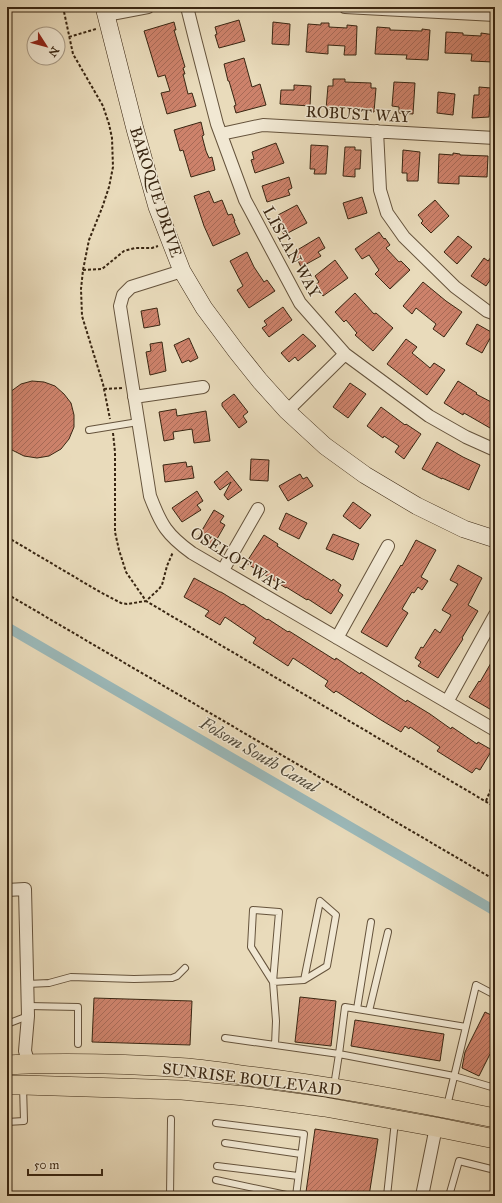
<svg xmlns="http://www.w3.org/2000/svg" width="502" height="1203" viewBox="0 0 502 1203" font-family="'IM FELL Great Primer',serif">
	<defs>
		<pattern id="building-hatch" width="6" height="6" patternUnits="userSpaceOnUse"><rect width="6" height="6" fill="#cd826b"/><path d="M-1 1l2-2M0 6l6-6M5 7l2-2" fill="none" stroke="#a76a57"/></pattern>
	</defs>
	<rect width="100%" height="100%" fill="#e9dbbb"/>
	<filter id="stains"><feTurbulence type="fractalNoise" baseFrequency=".005" numOctaves="4"/><feColorMatrix values="0 0 0 0 .2 0 0 0 0 .09 0 0 0 0 .02 0 0 0 .5 -.17"/></filter>
	<radialGradient id="worn" r=".72"><stop offset=".6" stop-color="#630" stop-opacity="0"/><stop offset="1" stop-color="#630" stop-opacity=".3"/></radialGradient>
	<g fill="none" stroke-linecap="round" stroke-linejoin="round">
		<path stroke="#9bb9ba" stroke-width="10" d="M7 627 495 911"/>
	</g>
	<path fill="url(#building-hatch)" stroke="#392612" d="M239 20 245 41 219 48 215 35 217 34 215 27Z
		M174 22 176 30H174L185 67 183 68 185 74H183L188 94 192 93 196 106 167 114 161 93 170 91 165 75 158 77 144 31Z
		M273 22 290 24 289 45 272 44Z
		M321 23H329V27L347 28V25L357 26 356 55H344L345 46 328 45V54L306 52 308 24 321 25Z
		M377 27 390 28V30L422 31V29L430 30 428 60 406 59 407 55 375 54Z
		M446 32 463 33V35L481 36V33L495 35 493 62 471 61 472 54 445 53Z
		M244 58 252 87 260 84 266 105 236 113 234 106 236 105 229 81H228L224 64Z
		M333 79H345V82L371 83V88H376L374 112 357 111 358 109 337 108V109H326L328 86H333Z
		M394 82 415 83 413 114 399 113V107L392 106Z
		M294 85 311 86 310 106 280 104 281 90H294Z
		M479 87 491 88 489 117 472 118 474 95H479Z
		M438 92 455 94 453 115 437 113Z
		M201 122 204 135 202 136 206 151 209 158 212 157 215 170 191 177 183 150 180 151 174 130Z
		M276 143 284 163 255 173 251 160 254 159 252 152Z
		M311 145 328 146 326 174H314L315 169H310Z
		M345 147H355V150H361L360 169H355V177L343 176Z
		M403 150 420 152 418 181H407V173H402Z
		M453 153 460 154V155L488 156 487 177 459 176V184L438 183 439 154 453 155Z
		M289 177 292 188 288 190 290 195 267 202 262 186Z
		M209 191 214 203 222 200 228 215 232 214 235 221H234L240 234 213 246 204 226 194 196Z
		M362 197 367 213 348 219 343 203Z
		M435 200 449 216 431 233 421 223 423 221 418 215Z
		M297 205 307 223 284 235 278 223 281 221 278 215Z
		M379 232 384 239 385 238 390 245 386 248 399 262 401 261 410 270 390 289 375 274 379 270 369 255 362 259 355 249Z
		M458 236 472 247 457 264 444 252Z
		M319 237 325 248 318 252 321 256 301 267 294 252Z
		M247 252 254 267 264 282 267 280 275 291 249 308 237 290 243 286 230 261Z
		M495 252V273L486 286 471 276 484 258 488 261Z
		M335 260 348 278 323 296 315 285 319 282 315 276Z
		M423 282 446 301 462 312 444 337 433 329 436 324 416 308 412 314 403 306Z
		M355 293 374 314 376 313 393 328 373 351 355 335 357 333 346 320 344 322 335 312Z
		M283 307 292 320 269 337 262 328 267 325 264 321Z
		M157 308 160 325 144 328 141 311Z
		M477 324 493 333 482 353 466 344Z
		M303 334 316 346 298 361 295 357 289 362 281 353Z
		M189 338 198 358 190 362 189 360 182 363 174 345Z
		M406 339 417 347 412 353 423 362 430 368 434 363 445 370 427 395 387 364Z
		M162 342 166 371 150 375 146 352 151 351 150 344Z
		M32 381 44 382 55 386 64 394 71 403 74 415V427L69 439 61 449 49 456 37 458 24 456 12 450 7 444V395L10 392 21 384Z
		M458 381 477 393 476 394 495 404V419L490 428 464 413 463 415 444 403Z
		M350 383 366 394 348 418 333 407Z
		M234 394 248 412 243 416 247 422 239 428 222 406V403Z
		M381 407 405 425 406 424 421 434 404 459 395 452 399 446 384 436 383 438 367 426Z
		M176 409 177 416 206 411 210 441 194 443 192 429 173 432 174 439 164 441 159 412Z
		M437 442 463 457 480 465 469 490 442 478V479L422 469Z
		M251 459 269 460 268 481 250 480Z
		M186 462 187 467 192 466 194 478 165 482 163 465Z
		M227 471 242 490 228 500 224 495 231 482 220 490 214 482Z
		M300 474 303 479 307 477 313 486 288 501 279 486Z
		M197 491 203 501 197 505 201 510 182 522 172 508Z
		M353 502 371 515 360 529 343 516Z
		M214 510 224 516 220 522 225 525 213 546 198 537Z
		M286 513 307 523 299 539 279 529Z
		M333 534 359 544 353 560 326 549Z
		M264 535 278 544 277 546 332 581 333 579 341 585 338 591 343 595 331 614 308 599 307 600 286 587V588L246 563Z
		M416 540 436 550 421 577 428 581 422 590 418 587 414 593 412 592 402 609 408 613 387 647 361 632 401 565 402 566Z
		M458 565 482 578 468 605 478 611 462 638 463 639 438 678 418 666 421 662 415 658 421 647 423 648 435 629 440 633 451 615 442 610 458 584 450 580Z
		M194 578 220 592H221L242 605 243 604 267 620 268 619 288 632 289 631 335 660 336 658 360 674 361 672 406 702 407 700 430 714 451 729 452 727 477 744 478 742 492 750 480 770 476 768 472 773 437 751 440 747 410 727 409 729 405 726 401 732 381 720 336 691 334 693 325 686 328 681 293 658 288 666 253 643 256 638 225 617 220 625 205 616 209 611 184 597Z
		M495 656V712L469 697 479 681 480 682Z
		M300 997 336 1001 331 1046 295 1042Z
		M94 998 192 1001 190 1045 92 1042Z
		M485 1012 495 1017V1056L490 1054 479 1076 462 1068 465 1052Z
		M355 1020 444 1034 440 1061 351 1046Z
		M315 1129 378 1139 369 1196H332L306 1192Z"/>
	<g fill="none" stroke-linecap="round" stroke-linejoin="round">
		<defs>
			<path id="lane" d="M89 430 138 422
				M27 984 49 983 71 977 134 979 172 978 177 976 185 968
				M28 1006 78 1007V1044
				M357 1009 371 922
				M369 1011 388 932
				M7 1024 28 1016
				M466 1027 345 1007 339 1054 454 1076 495 1088
				M225 1038 339 1054 334 1086
				M275 1045 276 1021 273 982 279 912 253 910 251 947 273 982 304 980 327 966 336 915 320 901 304 980
				M447 1106 476 985 495 995
				M7 1122 24 1121 23 1086
				M216 1123 304 1134 296 1196
				M225 1143 301 1154
				M217 1166 298 1176
				M216 1180 291 1196
				M170 1196 171 1119
				M387 1196 395 1121
				M449 1196 459 1161 495 1170"/>
			<path id="street" d="M187 7 195 39 217 124 245 200 300 303 345 354 429 416 466 437 495 450
				M345 7 495 15
				M106 15 148 7
				M377 131 380 190 387 213 404 237 455 287 487 311 495 314
				M221 134 263 125 495 138
				M182 271 131 287 123 295 120 306 150 496C161 525 167 535 192 553L495 730
				M134 397 203 387
				M287 411 345 354
				M223 570 258 509
				M337 638 388 546
				M447 702 495 615
				M7 890 25 889 28 1016 25 1051 29 1064
				M422 1196 436 1127"/>
			<path id="secondary" d="M104 7 135 129 157 207 182 271 204 308 236 351 260 381 287 411 325 446 365 475 417 506 464 529 495 539"/>
			<path id="primary" d="M7 1065C67 1062 128 1064 188 1068 211 1070 234 1074 257 1077 337 1087 416 1102 495 1118
				M7 1085H23L182 1090 245 1096 325 1107 436 1127 495 1139"/>
		</defs>
		<use href="#lane" stroke="#65533c" stroke-width="8"/>
		<use href="#street" stroke="#65533c" stroke-width="14"/>
		<use href="#secondary" stroke="#392612" stroke-width="18"/>
		<use href="#primary" stroke="#392612" stroke-width="20"/>
		<path stroke="#392612" stroke-width="2" stroke-dasharray="3 2" stroke-linecap="butt" d="M63 7 73 54 103 106 109 124 112 138 113 167 109 187 102 208 89 240 83 270 81 289 82 316 103 384 110 419
			M69 37 96 29
			M83 270 102 269 124 251 135 248H152L158 246
			M104 389 123 388
			M113 433 115 452V532L119 550 126 572 146 601 495 807
			M7 537 100 592 121 603 127 604 146 601 159 589 162 585 167 566 173 552
			M7 594 495 880
			M486 801 495 779"/>
		<use href="#lane" stroke="#f1e8d3" stroke-width="6"/>
		<use href="#street" stroke="#f1e8d3" stroke-width="12"/>
		<use href="#secondary" stroke="#f1e8d3" stroke-width="17"/>
		<use href="#primary" stroke="#e9dbbb" stroke-width="19"/>
	</g>
	<g text-anchor="middle" dominant-baseline="central" stroke-width="3" stroke-linejoin="round" paint-order="stroke">
		<g font-size="16" fill="#392612" stroke="#f1e8d3">
			<text transform="translate(358 114) rotate(3)">ROBUST WAY</text>
			<text transform="translate(156 192) rotate(72)">BAROQUE DRIVE</text>
			<text transform="translate(292 252) rotate(61)">LISTAN WAY</text>
			<text transform="translate(237 559) rotate(32)">OSELOT WAY</text>
			<text transform="translate(252 1079) rotate(7)">SUNRISE BOULEVARD</text>
		</g>
		<g font-size="17" font-style="italic" fill="#524b3c" stroke="#f1e8d3">
			<text transform="translate(259 755) rotate(30)">Folsom South Canal</text>
		</g>
	</g>
	<rect width="502" height="1203" fill="none" stroke="#e9dbbb" stroke-width="24"/>
	<rect x="8" y="8" width="486" height="1187" fill="none" stroke="#392612" stroke-width="2"/>
	<rect x="12" y="12" width="478" height="1179" fill="none" stroke="#392612"/>
	<g transform="translate(46 46) rotate(126)"><circle r="19" fill="#f1e8d3" stroke="#a79a86"/>
	<path d="M0-3L7 15L0 10L-7 15Z" fill="#8f2418"/>
	<text y="-6" font-size="11" font-weight="bold" text-anchor="middle" fill="#392612">N</text>
	</g>
	<path d="M28 1169v6h74v-6" fill="none" stroke="#392612" stroke-width="2"/>
	<text x="34" y="1169" font-size="12" fill="#392612" stroke="#f1e8d3" stroke-width="3" paint-order="stroke">50 m</text>
	<rect width="100%" height="100%" filter="url(#stains)"/>
	<rect width="100%" height="100%" fill="url(#worn)"/>
</svg>
